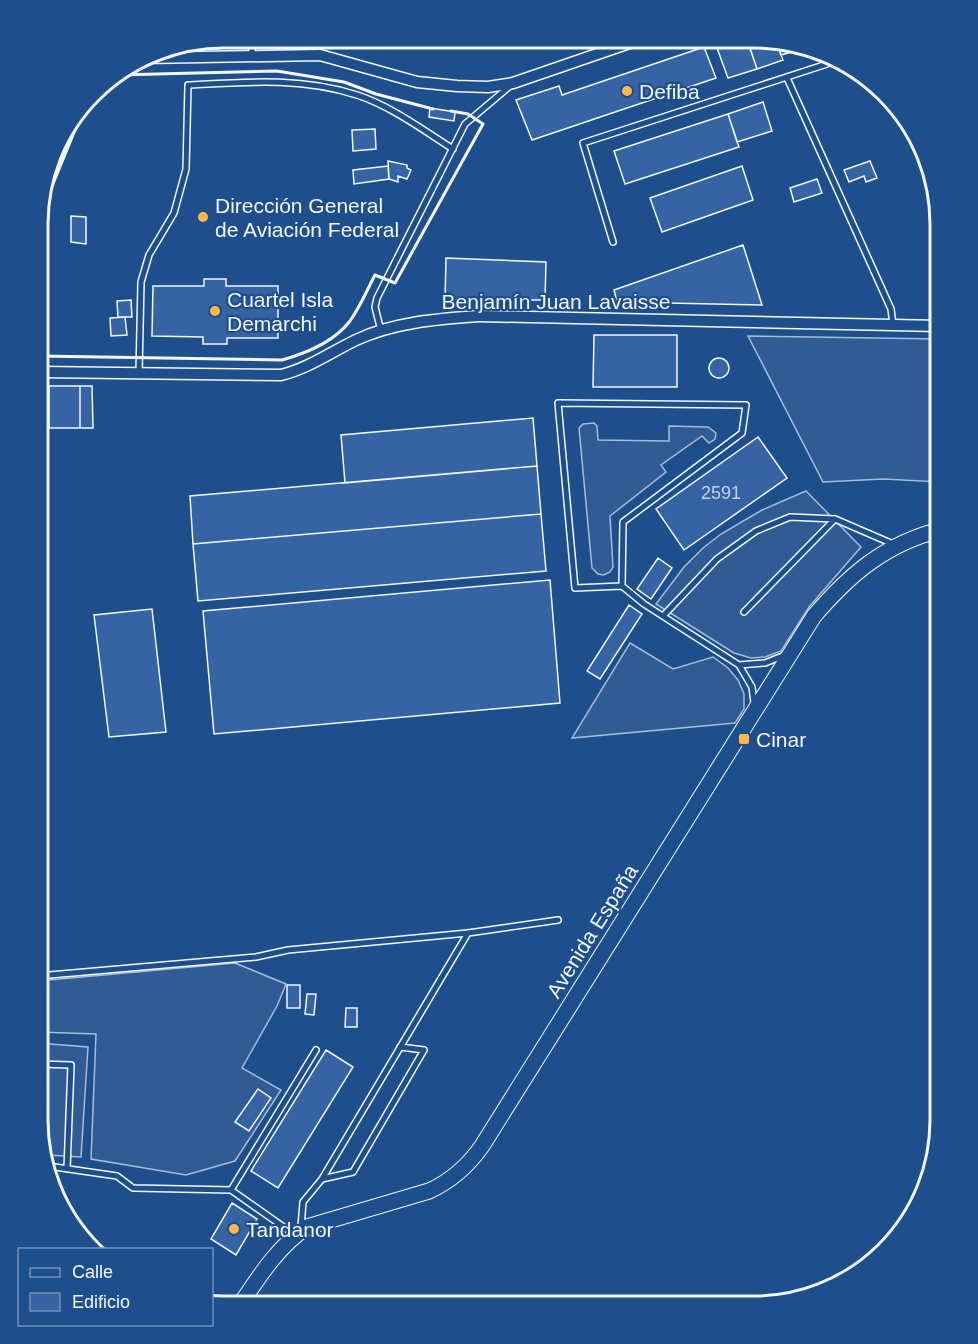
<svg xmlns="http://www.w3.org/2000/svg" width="978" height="1344" viewBox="0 0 978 1344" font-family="Helvetica,sans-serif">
	<rect width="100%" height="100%" fill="#1f4e8c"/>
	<path fill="#305b95" stroke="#a8bbd7" stroke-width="1.5" d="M748 336 940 339V482L883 479 823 482Z
		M594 423 597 426 598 440 669 441V426L708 427 716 433 715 439 709 443 702 436 661 465 666 472 610 516 613 567 610 572 604 575 598 574 592 568 579 428 583 424Z
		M806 491 861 547 809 607 781 651 765 657 751 658 734 653 656 604 684 567 703 548 721 534 762 510Z
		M630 643 673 669 713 657 728 668 738 680 744 694V709L735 723 572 738Z
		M235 963 286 984 277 1006 242 1068 281 1090 235 1161 186 1175 91 1159 96 1034 38 1032V981Z
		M38 1043 88 1047 81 1157 46 1155 38 1120Z"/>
	<path fill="#3563a3" stroke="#f2f6ff" stroke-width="1.5" d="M224 38H242V42L204 43V41Z
		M258 38H309L307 44H258Z
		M747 39 757 69 728 78 717 48Z
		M756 39 757 43 775 39 783 60 757 69 747 40Z
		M775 39H778L802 49 781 55Z
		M704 47 716 78 532 140 516 100 559 86 562 95Z
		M763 102 772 131 737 142 728 114Z
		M430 108 455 112 454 121 429 117Z
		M728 114 739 147 625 184 614 151Z
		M375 129 376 149 353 151 352 130Z
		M388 161 407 165V168L411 170 407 179 398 176V182L389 179Z
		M870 161 877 178 866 182 864 176 849 182 844 170Z
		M388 166 389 179 354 184 353 170Z
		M742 166 753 200 662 232 650 198Z
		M817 179 822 193 794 202 790 188Z
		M71 216 86 217V244L71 242Z
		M743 245 762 305 617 302 614 290Z
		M446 258 546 262 545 300H445Z
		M204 279H226V286H278V338H227V344H203V337L152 336 153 286H204Z
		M131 300 132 317H118L117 301Z
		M125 317 127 335 111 336 110 318Z
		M594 335H677V387H593Z
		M709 368a10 10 0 1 1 20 0a10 10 0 1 1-20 0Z
		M49 386H80V428H49Z
		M80 386H92L93 428H80Z
		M39 415H49V428H39Z
		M533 418 537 466 345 483 341 435Z
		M758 437 787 478 684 550 656 509Z
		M537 466 541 514 193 544 190 496Z
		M541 514 546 571 198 601 193 544Z
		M658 558 672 568 651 599 637 589Z
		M550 580 560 703 214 734 203 611Z
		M629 605 642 614 600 679 587 671Z
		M152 609 166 732 109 737 94 615Z
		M287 985H300V1008H287Z
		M307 994H316L314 1015 305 1014Z
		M346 1008H357V1027H345Z
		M326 1050 353 1067 278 1188 251 1171Z
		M258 1089 271 1098 249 1131 235 1122Z
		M232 1203 257 1219 236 1255 211 1239Z"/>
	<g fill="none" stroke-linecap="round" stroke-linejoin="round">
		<defs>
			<path id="lane" d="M252 56V38
				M787 78 891 309 893 325
				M613 242 583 143 833 62
				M381 331 375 307 377 298 465 124 510 86
				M139 373 141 282 149 255 174 213 186 169 188 85C246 82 300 77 357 95 391 106 423 130 453 149
				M622 586 623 522 742 433 746 405 558 403 575 588 622 586 644 604 739 665 752 687 754 703
				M744 612 835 519
				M663 616 717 559 756 531 790 517 835 519 893 544
				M739 665 765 663 785 655
				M38 976 256 957 288 950 468 933 558 920
				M38 1064 71 1065 67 1169
				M48 1166 117 1176 133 1188 231 1190 295 1235
				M322 1179 353 1172 424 1050 400 1047
				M231 1190 316 1050
				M301 1227 303 1202 322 1179 468 933"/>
			<path id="street" d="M146 58 320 55 417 82 457 86 488 87 513 83 641 39
				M39 372 281 375C309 368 331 352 356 340 394 322 438 319 480 316L940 326"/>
			<path id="secondary" d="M240 1305C258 1278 279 1245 307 1227L429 1191C451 1181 468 1166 482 1146L814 616C850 574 885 544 940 530"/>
		</defs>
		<use href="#lane" stroke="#f2f6ff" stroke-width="8"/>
		<use href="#street" stroke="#f2f6ff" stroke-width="13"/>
		<use href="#secondary" stroke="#f2f6ff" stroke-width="17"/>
		<use href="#lane" stroke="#1f4e8c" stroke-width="5"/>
		<use href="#street" stroke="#1f4e8c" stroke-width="10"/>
		<use href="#secondary" stroke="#1f4e8c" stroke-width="15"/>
		<path stroke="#f2f6ff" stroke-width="3" d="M117 75 277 71 344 82 376 94 433 109
			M39 218 86 103
			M39 356 282 360C307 353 334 342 350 321 360 307 367 290 375 275L395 283 483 124 468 114 451 111"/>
	</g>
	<g fill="#ffb74d" stroke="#1f4e8c" stroke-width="2">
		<circle cx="627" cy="91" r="6"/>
		<circle cx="203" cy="217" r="6"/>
		<circle cx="215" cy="311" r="6"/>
		<rect x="738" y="733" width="12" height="12" rx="3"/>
		<circle cx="234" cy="1229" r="6"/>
	</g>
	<g text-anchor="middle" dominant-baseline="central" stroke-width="4.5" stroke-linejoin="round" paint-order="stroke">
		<g font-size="18" fill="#c3d1e8">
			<text x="721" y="493">2591</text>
		</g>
		<g font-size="21" fill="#f2f6ff" stroke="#1f4e8c" text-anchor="start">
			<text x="639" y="91">Defiba</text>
			<text x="215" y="205">Dirección General<tspan x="215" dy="24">de Aviación Federal</tspan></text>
			<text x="227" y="299">Cuartel Isla<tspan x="227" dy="24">Demarchi</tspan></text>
			<text x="756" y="739">Cinar</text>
			<text x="246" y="1229">Tandanor</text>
		</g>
		<g font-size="21" fill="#f2f6ff" stroke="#1f4e8c">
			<text x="556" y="301">Benjamín Juan Lavaisse</text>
			<text transform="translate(592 931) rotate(-58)">Avenida España</text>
		</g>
	</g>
	<path d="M0 0H978V1344H0ZM224 48H754A176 176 0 0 1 930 224V1120A176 176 0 0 1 754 1296H224A176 176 0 0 1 48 1120V224A176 176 0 0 1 224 48Z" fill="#1f4e8c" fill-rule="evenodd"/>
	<path fill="none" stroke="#f2f6ff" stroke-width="3" d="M224 48H754A176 176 0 0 1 930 224V1120A176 176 0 0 1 754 1296H224A176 176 0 0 1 48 1120V224A176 176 0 0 1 224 48Z"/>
	<rect x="18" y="1248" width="195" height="78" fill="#1f4e8c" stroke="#7391ba" stroke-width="1.5"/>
	<rect x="30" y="1268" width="30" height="9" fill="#1f4e8c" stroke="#7391ba" stroke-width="1.5"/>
	<text x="72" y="1278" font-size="18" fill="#f2f6ff">Calle</text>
	<rect x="30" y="1293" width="30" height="18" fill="#3563a3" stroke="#7391ba" stroke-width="1.5"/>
	<text x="72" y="1308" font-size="18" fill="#f2f6ff">Edificio</text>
</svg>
